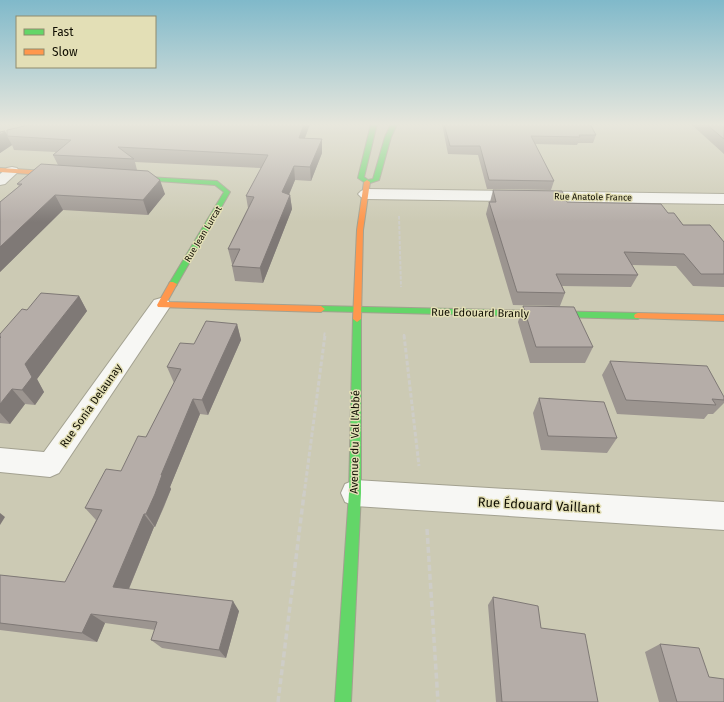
<svg xmlns="http://www.w3.org/2000/svg" width="724" height="702" viewBox="0 0 724 702" font-family="'Fira Sans',sans-serif">
	<rect width="100%" height="100%" fill="#cccab4"/>
	<g fill="none" stroke-linecap="round" stroke-linejoin="round">
		<defs>
			<path id="street" d="M12 167 17 168 19 171 5 184 0 185V174L7 168Z
				M366 189 724 194V204L366 199 361 197 358 194 361 191Z
				M161 298 168 300 171 305 59 473 50 477 0 472V448L44 452 154 300Z
				M355 480 724 502V530L355 506 345 502 341 493 345 484Z"/>
			<path id="fast" d="M371 124H377L364 177 368 180 373 179 385 137 391 124H397L391 137 379 180 367 184 358 178Z
				M130 176 217 181 230 192 176 286H173L169 284 224 192 215 185 128 179V177Z
				M321 306 638 313 642 316 638 319 318 311 317 309Z
				M357 316 361 319V493L351 702H335L349 493 353 319Z"/>
			<path id="slow" d="M0 168 60 172 63 174 60 176 0 172Z
				M367 180 370 182 363 230 361 319 357 322 353 319 357 230 364 182Z
				M170 282H173L177 284 167 302 321 306 325 309 321 312 158 307 157 305Z
				M638 313 724 315V321L635 318 634 316 635 314Z"/>
		</defs>
		<use href="#street" stroke="#a3a190" stroke-width="2"/>
		<use href="#fast" stroke="#a3a190" stroke-width="2"/>
		<use href="#slow" stroke="#a3a190" stroke-width="2"/>
		<path stroke="#cecdc7" stroke-width="2" stroke-dasharray="3.5 1.5" stroke-linecap="butt" d="M399 216 401 287
			M404 334V336
			M324 336 325 332"/>
		<path stroke="#cecdc7" stroke-width="3" stroke-dasharray="4.5 2" stroke-linecap="butt" d="M404 335 419 466
			M304 495 325 335"/>
		<path stroke="#cecdc7" stroke-width="3.5" stroke-dasharray="6 3" stroke-linecap="butt" d="M427 529 438 702
			M278 702 304 494"/>
		<use href="#street" fill="#f7f7f4" fill-rule="evenodd"/>
		<use href="#fast" fill="#63d668" fill-rule="evenodd"/>
		<use href="#slow" fill="#ff974d" fill-rule="evenodd"/>
	</g>
	<path fill="#9c9590" d="M22 124H310L305 138 322 139V153L311 181 295 180 289 195H290L292 209 263 283 235 281 232 266 233 264H232L228 249 248 208 246 196 261 168 135 162 137 170 165 194 148 215 63 210 0 272V202L19 186 17 184 58 165 53 155 56 152 14 150 12 145 0 153V132L7 134 24 126Z
		M442 124H590L596 135 593 143H578L577 145 535 144 554 181 551 190 487 189 478 155 448 154Z
		M691 124H724V154Z
		M493 190 567 202 668 213 683 225 724 242V287L693 286 676 266 632 265 638 275 631 287 562 286 565 293 560 306 513 305 486 214 489 202H490Z
		M79 296 87 311 37 379 44 392 35 405 25 404 10 424 0 423V334L27 310Z
		M523 306 593 347 585 363H530L518 322Z
		M237 324 241 340 208 415 200 414 170 487 171 489 164 507 155 527H154L129 589 239 611 226 658 162 648 151 640 155 630 105 623 97 642 0 630V575L65 582 96 520 85 508 121 471 146 437 174 383 167 367 194 344Z
		M610 361 724 397V403L713 414H708L704 419 617 414 602 375Z
		M539 398 617 438 607 453 541 450 533 413Z
		M493 597 541 628 598 702H496L488 605Z
		M660 644 709 677 724 702H659L645 652Z"/>
	<path fill="#7f7976" d="M304 124H310L300 151 299 138Z
		M5 131 8 136H7L12 145 0 153V135Z
		M322 139V153L311 181 310 167Z
		M294 166 295 180 284 206 282 192Z
		M160 180 165 194 148 215 143 200Z
		M55 195 63 210 0 272V247Z
		M290 195 292 209 263 283 260 268Z
		M79 296 87 311 37 379 44 392 35 405 22 390 25 364Z
		M237 324 241 340 208 415 202 400Z
		M12 389 25 404 10 424 0 413V404Z
		M193 399 200 414 170 487 171 489 155 527 146 514 161 475Z
		M0 513 5 517 0 525Z
		M144 514 154 527 125 598 113 587Z
		M233 601 239 611 226 658 219 650Z
		M91 614 105 623 97 642 82 633Z"/>
	<path fill="#b5ada8" stroke="#7f7976" d="M34 124H304L299 138 322 139 310 167 294 166 282 192 290 195 260 268 232 266 240 249H228L254 197 246 196 268 155 118 147 134 159 53 155 71 140 7 136V130Z
		M444 124H590L596 135H579L580 137 531 136 554 181 489 180 480 146H450Z
		M706 124H724V139Z
		M5 131 0 135V132Z
		M41 164 148 171 160 180 143 200 55 195 0 247V202L22 184H17Z
		M493 190 562 191 567 202 661 204 668 213H674L683 225H710L724 242V274H701L684 254 624 252 638 275 556 274 565 293 517 292 489 202H496Z
		M41 293 79 296 25 364 32 377 22 390 12 389 0 404V338L1 337H0V334L22 309 27 310Z
		M523 306 574 307 593 347H536Z
		M206 321 237 324 202 400 193 399 161 475H162L155 494 146 514H144L113 587 233 601 219 650 151 640 157 622 91 614 82 633 0 623V575L65 582 102 510 85 508 106 469 121 471 138 436 146 437 181 369 167 367 180 343 194 344Z
		M610 361 707 366 724 397V400L712 399 716 405 626 400Z
		M539 398 604 402 617 438 548 436Z
		M493 597 538 606 541 628 585 634 598 702H502Z
		M660 644 699 648 709 677 724 679V702H677Z"/>
	<linearGradient id="sky" x2="0" y2="1"><stop stop-color="#80b9ca"/><stop offset="0.56" stop-color="#e8e7dd"/><stop offset="1" stop-color="#e8e7dd" stop-opacity="0"/></linearGradient>
	<rect width="724" height="222" fill="url(#sky)"/>
	<g text-anchor="middle" dominant-baseline="central" stroke-width="3" stroke-linejoin="round" paint-order="stroke">
		<g font-size="9" fill="#100e02" stroke="#e3dfb6">
			<text transform="translate(593 197) rotate(1)">Rue Anatole France</text>
			<text transform="translate(203 234) rotate(-59)">Rue Jean Lurcat</text>
		</g>
		<g font-size="11" fill="#100e02" stroke="#e3dfb6">
			<text transform="translate(480 313) rotate(1)">Rue Edouard Branly</text>
			<text transform="translate(91 406) rotate(-55)">Rue Sonia Delaunay</text>
			<text transform="translate(355 442) rotate(-89)">Avenue du Val l'Abbé</text>
		</g>
		<g font-size="13" fill="#100e02" stroke="#e3dfb6">
			<text transform="translate(539 505) rotate(3)">Rue Édouard Vaillant</text>
		</g>
	</g>
	<rect x="16" y="16" width="140" height="52" fill="#e3dfb6" stroke="#8f8b6e"/>
	<rect x="24" y="29" width="20" height="6" fill="#63d668" stroke="#8f8b6e"/>
	<text x="52" y="36" font-size="12" fill="#100e02">Fast</text>
	<rect x="24" y="49" width="20" height="6" fill="#ff974d" stroke="#8f8b6e"/>
	<text x="52" y="56" font-size="12" fill="#100e02">Slow</text>
</svg>
